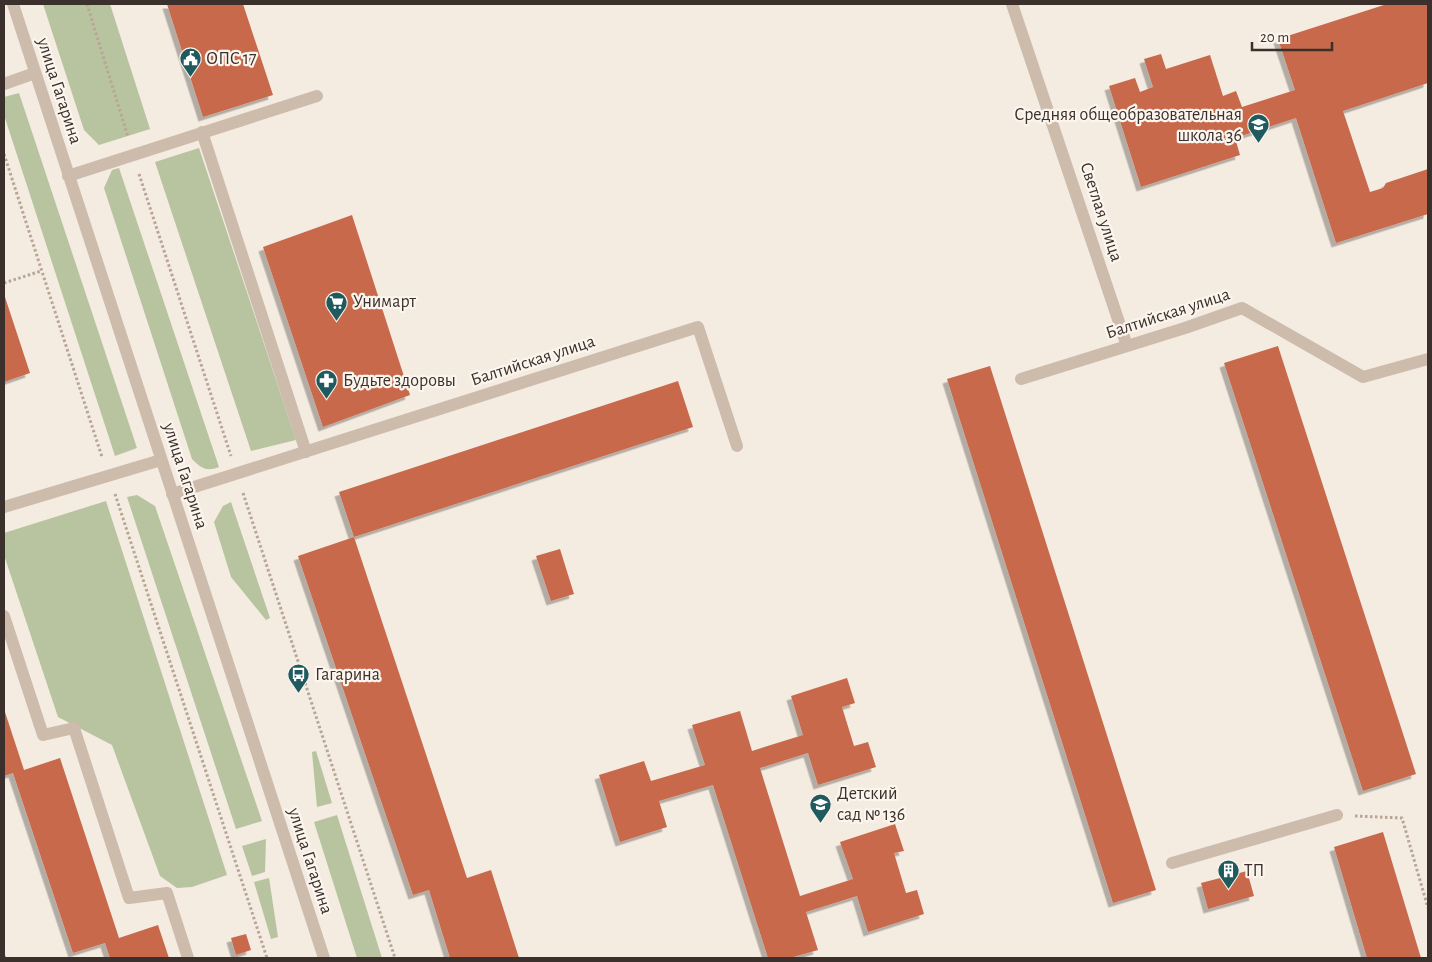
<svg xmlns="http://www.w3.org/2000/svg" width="1432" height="962" viewBox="0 0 1432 962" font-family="'Alegreya Sans',sans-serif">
	<defs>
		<filter id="shadow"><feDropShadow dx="-4.5" dy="4.5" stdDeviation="0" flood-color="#0004"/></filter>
	</defs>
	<rect width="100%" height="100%" fill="#f4ebe1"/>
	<path fill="#b8c4a0" d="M43 4H110L150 129 99 145 84 130Z
		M19 93 137 448 115 456 4 115V97Z
		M199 148 296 440 251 451 155 162Z
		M119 168 219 467C206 472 201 468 192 459L104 188 112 170Z
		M137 495 155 506 262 821 236 829 127 497Z
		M106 501 227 875 192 887 177 888 160 876 112 745 58 717 4 555V533Z
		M231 502 270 618 266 620 231 577 214 522 223 506Z
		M316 751 332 803 317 807 312 752Z
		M337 815 382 958H357L314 822Z
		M266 839 265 872 252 876 242 846Z
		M269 878 278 937 271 939 254 882Z"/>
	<path fill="#c8694b" filter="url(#shadow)" d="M167 4H243L273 95 203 117Z
		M1387 4H1428V83L1343 111 1370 192 1383 188 1386 183 1428 169V214L1336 243 1296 118 1235 138 1240 155 1141 187 1109 86 1135 78 1140 92 1153 87 1144 59 1161 54 1166 69 1210 55 1223 96 1236 91 1242 107 1295 90 1278 39Z
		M352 215 410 395 323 427 263 247Z
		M4 294 30 373 4 382Z
		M1278 346 1416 774 1363 791 1224 363Z
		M990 366 1156 890 1113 903 947 379Z
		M678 381 693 427 354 537 339 492Z
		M354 537 467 878 491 870 519 958H450L429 890 413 895 298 556Z
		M560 549 574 594 551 601 536 556Z
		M847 678 855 703 842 707 854 746 868 742 876 767 818 785 808 753 760 768 800 896 853 879 840 842 895 824 904 851 894 853 906 893 917 890 924 914 868 932 857 896 806 912 818 950 790 958H768L713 785 659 801 667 827 620 842 599 775 644 761 651 781 705 765 692 725 740 711 752 751 803 735 791 696Z
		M4 709 24 770 60 758 119 938 158 925 169 958H110L105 943 73 953 13 773 4 776Z
		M1383 832 1421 958H1367L1334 847Z
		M1247 871 1254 896 1208 909 1201 883Z
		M246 934 251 950 236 955 231 938Z"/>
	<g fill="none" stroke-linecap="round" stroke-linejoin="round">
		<path stroke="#b9a596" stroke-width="3" stroke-dasharray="2.5 2.5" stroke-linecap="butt" d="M87 4 128 137
			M4 154 102 457
			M139 174 231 456
			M4 283 41 271
			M243 493 395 958
			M115 494 267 958
			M1355 816 1402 818 1428 908
			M4 956 5 958"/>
		<path stroke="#cdbbac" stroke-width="12" d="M13 4 324 958
			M1012 4 1127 346
			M4 84 35 73
			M202 132 306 452
			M68 176 317 96
			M1021 379 1185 328 1242 308 1363 377 1428 359
			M172 494 698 327 737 446
			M4 507 161 460
			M4 616 43 735 74 728 129 898 167 893 188 958
			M1172 863 1337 815"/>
	</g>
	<defs>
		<symbol id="civic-pin" viewBox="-11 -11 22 30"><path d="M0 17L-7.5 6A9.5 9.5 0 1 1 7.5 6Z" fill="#1f5a5e" stroke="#fbf5ee"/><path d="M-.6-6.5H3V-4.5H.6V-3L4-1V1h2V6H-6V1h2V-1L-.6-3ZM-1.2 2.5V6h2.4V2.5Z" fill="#fff"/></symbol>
		<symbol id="school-pin" viewBox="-11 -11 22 30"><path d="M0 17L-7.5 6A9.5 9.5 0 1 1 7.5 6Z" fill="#1f5a5e" stroke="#fbf5ee"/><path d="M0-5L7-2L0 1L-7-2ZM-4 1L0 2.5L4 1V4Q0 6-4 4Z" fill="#fff"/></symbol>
		<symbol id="supermarket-pin" viewBox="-11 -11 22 30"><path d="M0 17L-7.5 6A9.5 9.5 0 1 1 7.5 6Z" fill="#1f5a5e" stroke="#fbf5ee"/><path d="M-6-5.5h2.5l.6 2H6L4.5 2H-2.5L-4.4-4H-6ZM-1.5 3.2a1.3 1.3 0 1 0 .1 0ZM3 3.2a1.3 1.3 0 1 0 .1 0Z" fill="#fff"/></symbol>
		<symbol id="pharmacy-pin" viewBox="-11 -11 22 30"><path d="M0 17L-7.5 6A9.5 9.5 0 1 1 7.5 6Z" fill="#1f5a5e" stroke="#fbf5ee"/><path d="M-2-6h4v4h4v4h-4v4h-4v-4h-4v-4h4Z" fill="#fff"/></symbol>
		<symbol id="bus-pin" viewBox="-11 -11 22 30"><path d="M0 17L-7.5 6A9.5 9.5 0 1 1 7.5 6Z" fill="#1f5a5e" stroke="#fbf5ee"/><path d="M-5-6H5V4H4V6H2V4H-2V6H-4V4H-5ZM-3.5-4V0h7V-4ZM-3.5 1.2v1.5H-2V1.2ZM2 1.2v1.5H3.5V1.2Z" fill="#fff"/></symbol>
		<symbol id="building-pin" viewBox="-11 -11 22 30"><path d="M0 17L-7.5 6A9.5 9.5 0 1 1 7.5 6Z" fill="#1f5a5e" stroke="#fbf5ee"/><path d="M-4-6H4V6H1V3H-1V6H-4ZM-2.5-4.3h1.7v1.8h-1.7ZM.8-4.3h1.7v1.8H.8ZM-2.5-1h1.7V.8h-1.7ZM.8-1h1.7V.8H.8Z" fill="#fff"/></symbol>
	</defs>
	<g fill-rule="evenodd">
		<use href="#civic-pin" x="178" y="46" width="25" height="34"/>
		<use href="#school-pin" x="1246" y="112" width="25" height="34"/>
		<use href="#supermarket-pin" x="324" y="290" width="25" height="34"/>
		<use href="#pharmacy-pin" x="314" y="368" width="25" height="34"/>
		<use href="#bus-pin" x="286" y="662" width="25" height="34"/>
		<use href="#school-pin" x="808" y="792" width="25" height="34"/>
		<use href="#building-pin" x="1216" y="858" width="25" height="34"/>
	</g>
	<g text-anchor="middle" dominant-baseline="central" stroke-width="4.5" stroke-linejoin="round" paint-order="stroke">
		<g font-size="18" fill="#3b302b" stroke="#fbf5ee" text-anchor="start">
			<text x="206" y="59">ОПС 17</text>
			<text x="1242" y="115" text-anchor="end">Средняя общеобразовательная<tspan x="1242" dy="21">школа 36</tspan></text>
			<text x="353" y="302">Унимарт</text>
			<text x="343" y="381">Будьте здоровы</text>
			<text x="315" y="675">Гагарина</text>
			<text x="837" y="794">Детский<tspan x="837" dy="21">сад № 136</tspan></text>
			<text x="1244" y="871">ТП</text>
		</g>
		<g font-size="18" fill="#3b302b" stroke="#fbf5ee">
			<text transform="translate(59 91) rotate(72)">улица Гагарина</text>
			<text transform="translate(1101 212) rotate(72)">Светлая улица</text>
			<text transform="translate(1168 314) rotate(-18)">Балтийская улица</text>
			<text transform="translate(533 361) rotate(-18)">Балтийская улица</text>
			<text transform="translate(185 476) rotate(72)">улица Гагарина</text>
			<text transform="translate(310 861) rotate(72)">улица Гагарина</text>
		</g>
	</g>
	<rect width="1432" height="962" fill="none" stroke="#3b302b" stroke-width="10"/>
	<path d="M1252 42v8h80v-8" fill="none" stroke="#3b302b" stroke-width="2.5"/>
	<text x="1260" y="42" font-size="15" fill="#3b302b" stroke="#fbf5ee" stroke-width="4" paint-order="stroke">20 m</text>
</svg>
